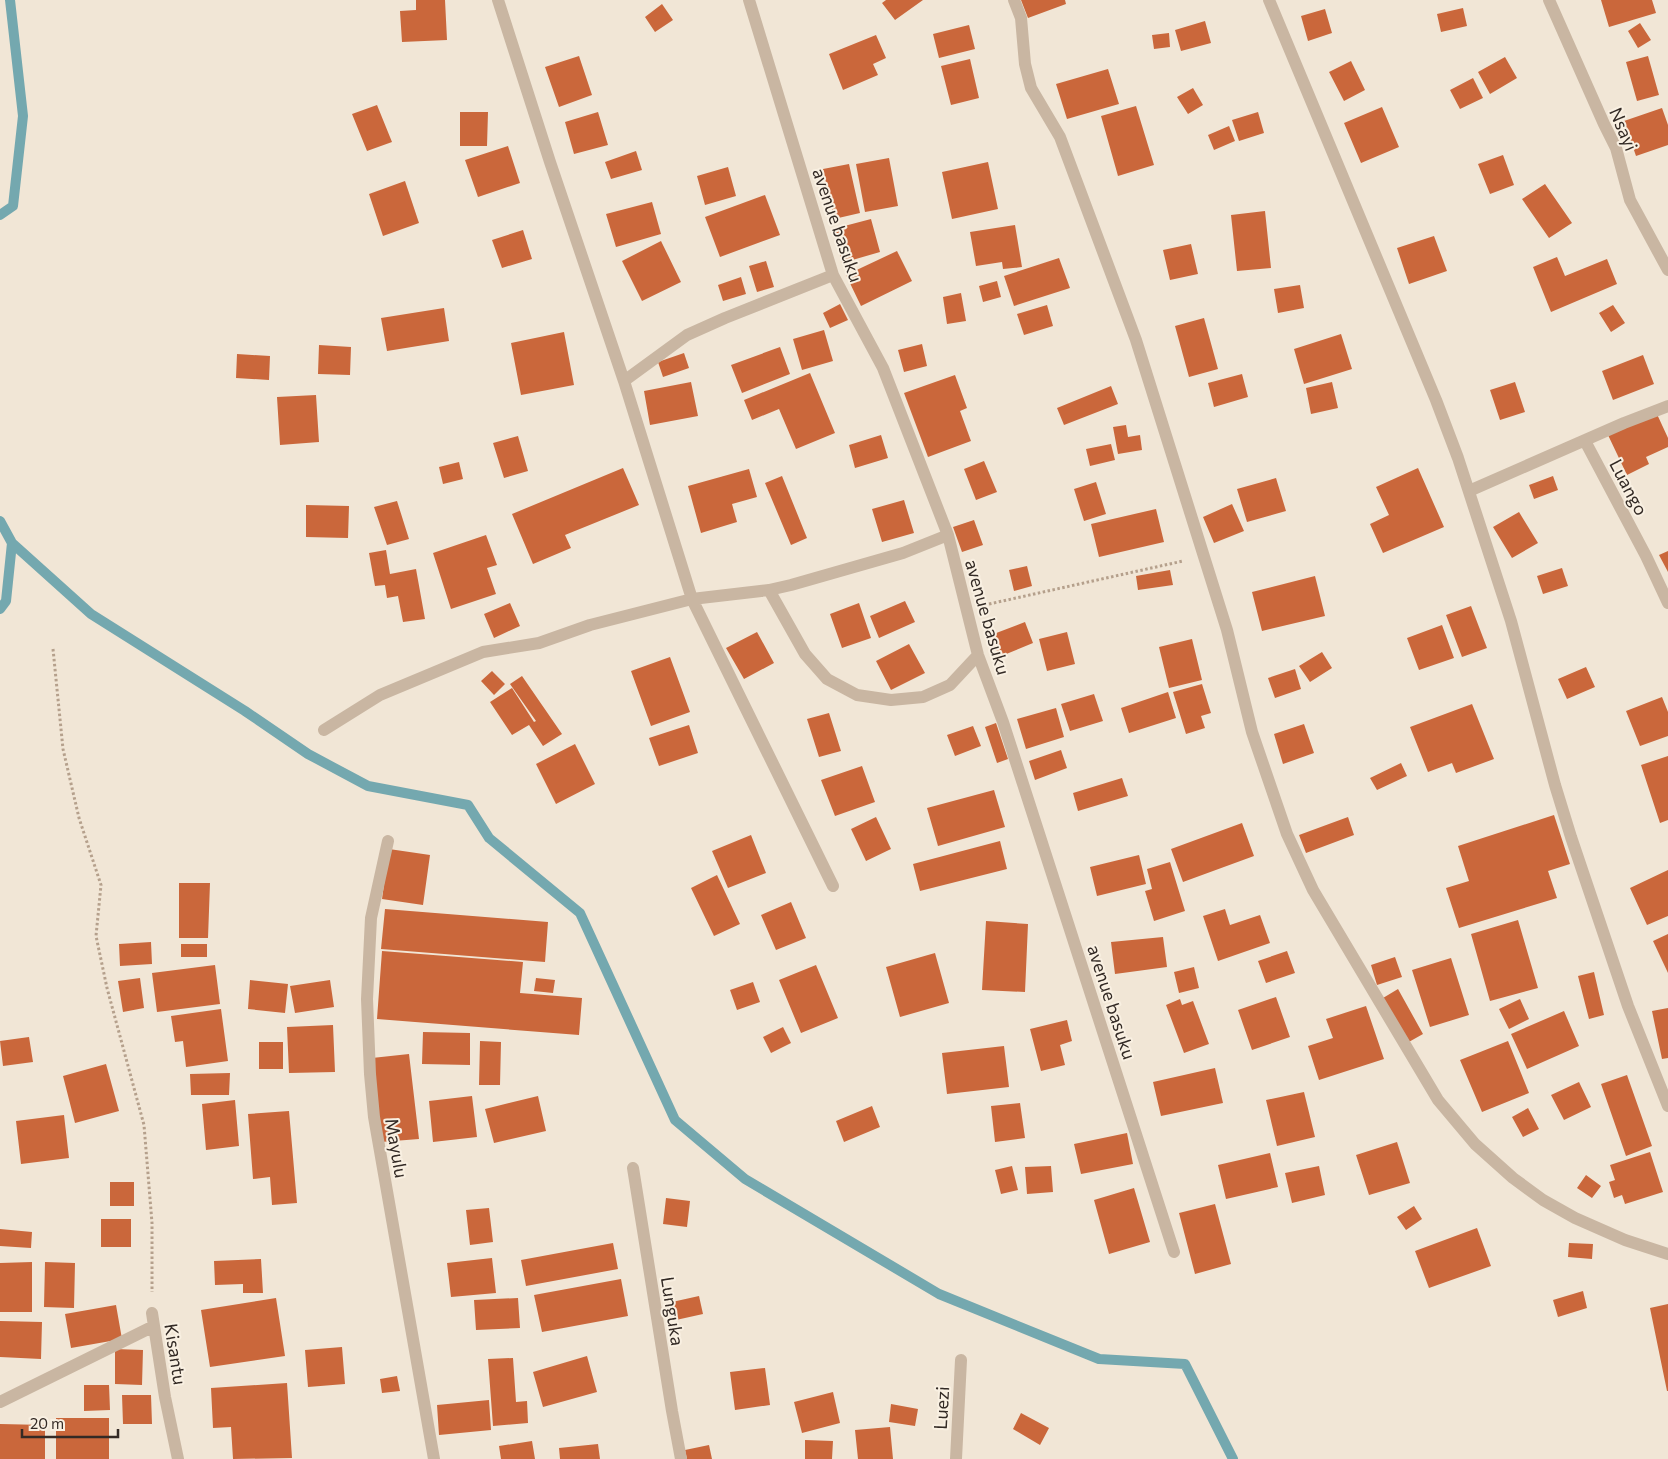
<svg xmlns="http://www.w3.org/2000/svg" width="1668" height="1459" viewBox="0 0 1668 1459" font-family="Commissioner,sans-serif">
	<rect width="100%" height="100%" fill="#f1e6d6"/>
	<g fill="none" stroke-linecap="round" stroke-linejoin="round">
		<path stroke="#74a8af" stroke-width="10" d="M0 215 13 206 23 116 10 0
			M0 521 12 543 6 601 0 609
			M12 543 91 614 245 711 308 754 368 786 468 805 489 838 580 913 675 1120 745 1179 939 1294 1099 1359 1185 1364 1233 1459"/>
	</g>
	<path fill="#ca673b" d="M416 0H445L447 40 402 42 400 11 416 10Z
		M886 0H923L895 20 882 3Z
		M1021 0H1065L1066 4 1028 18Z
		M1601 0H1652L1656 13 1609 27Z
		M662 4 673 20 655 32 645 17Z
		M1463 8 1467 26 1441 32 1437 14Z
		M1325 9 1332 33 1308 41 1301 16Z
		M1205 21 1211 43 1181 51 1175 30Z
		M1640 23 1651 40 1638 48 1628 31Z
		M969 25 975 49 939 58 933 34Z
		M1169 33 1170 47 1154 49 1152 35Z
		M876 35 886 58 873 64 878 75 843 90 829 54Z
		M579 56 592 95 559 107 545 67Z
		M1648 56 1659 95 1637 101 1626 62Z
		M1505 57 1517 78 1490 94 1478 72Z
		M970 59 979 98 951 105 941 66Z
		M1351 61 1365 90 1344 101 1329 72Z
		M1108 69 1119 104 1067 119 1056 84Z
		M1473 78 1483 98 1460 109 1450 90Z
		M1193 88 1203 105 1188 114 1177 97Z
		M377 105 392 142 367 151 352 114Z
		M1136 106 1154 165 1118 176 1101 116Z
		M1382 107 1399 147 1361 163 1344 123Z
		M1662 108 1668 125V145L1636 156 1624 121Z
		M460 112H488L487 146H460Z
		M598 112 608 145 574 154 565 122Z
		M1258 112 1264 133 1239 141 1232 120Z
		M1229 126 1235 141 1214 150 1208 135Z
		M508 146 520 183 478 197 465 160Z
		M636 151 642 170 611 179 605 162Z
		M1503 155 1514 185 1490 194 1478 164Z
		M889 158 898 206 865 212 856 164Z
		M988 162 998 209 952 219 942 172Z
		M849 164 860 213 834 219 823 169Z
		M728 167 736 196 705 205 697 176Z
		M405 181 419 223 383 236 369 194Z
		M1545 184 1572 223 1549 238 1522 199Z
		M765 195 780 235 720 257 705 217Z
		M652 202 661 234 616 247 606 214Z
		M1265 211 1271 268 1237 271 1231 215Z
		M871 219 880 252 842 263 833 229Z
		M1015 225 1022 267 1003 269 1002 262 976 266 970 232Z
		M523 230 532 259 502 268 492 240Z
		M1434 236 1447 271 1409 284 1397 248Z
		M661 241 681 282 642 301 622 261Z
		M1191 244 1198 274 1170 280 1163 250Z
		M897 251 912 281 861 306 846 275Z
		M1557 257 1565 276 1607 259 1617 284 1551 312 1533 267Z
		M1059 258 1070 288 1014 306 1004 276Z
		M766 261 774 287 757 292 749 266Z
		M741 277 746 294 723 301 718 285Z
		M997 281 1001 297 983 302 979 286Z
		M1300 285 1304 308 1278 313 1274 289Z
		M961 293 966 321 947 324 943 297Z
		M840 304 848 320 830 328 823 313Z
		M1047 305 1053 326 1024 335 1017 314Z
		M1613 305 1625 323 1611 332 1599 313Z
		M444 308 449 341 387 351 381 318Z
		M1204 318 1218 369 1189 377 1175 326Z
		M824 330 833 361 802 370 793 339Z
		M564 332 574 385 521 395 511 343Z
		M1341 334 1352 369 1304 384 1294 349Z
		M922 344 927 366 904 372 898 350Z
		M319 345 351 347 350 375 318 374Z
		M780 347 790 374 742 393 731 365Z
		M684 353 689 368 663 377 658 362Z
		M237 354 270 356 269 380 236 378Z
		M1643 355 1654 384 1613 400 1602 371Z
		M810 373 835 433 796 449 779 409 752 420 744 400Z
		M1242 374 1248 397 1214 407 1208 383Z
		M955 375 967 408 960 411 971 441 928 457 904 393Z
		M691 382 698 416 650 425 644 391Z
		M1332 382 1338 408 1311 414 1306 388Z
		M1515 382 1525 412 1500 420 1490 390Z
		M1111 386 1118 404 1064 425 1057 408Z
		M316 395 319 442 280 445 277 397Z
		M1656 412 1668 438V447L1646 457 1649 464 1627 475 1608 435Z
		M1126 425 1128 437 1140 435 1142 450 1118 454 1113 427Z
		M881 435 888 458 855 468 849 445Z
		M518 436 528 471 504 478 493 443Z
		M1111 444 1115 460 1090 466 1086 449Z
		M984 461 997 492 976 500 964 469Z
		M459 462 463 479 443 484 439 467Z
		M623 468 639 505 565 535 571 548 533 564 512 514Z
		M1418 468 1444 527 1383 553 1370 524 1389 515 1376 487Z
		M749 469 757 497 732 504 737 522 701 533 688 486Z
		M782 476 807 538 791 545 765 483Z
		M1553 476 1558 490 1534 499 1529 485Z
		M1276 478 1286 511 1247 522 1237 489Z
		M1096 482 1106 514 1084 521 1074 489Z
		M904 500 914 533 882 542 872 509Z
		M397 501 409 539 387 545 374 507Z
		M1232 504 1244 531 1214 543 1203 517Z
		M306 505 349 506 348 538 306 537Z
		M1156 509 1164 542 1099 557 1091 524Z
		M1519 512 1538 543 1512 558 1493 527Z
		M974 520 983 545 962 552 953 527Z
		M486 535 497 565 487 568 496 594 451 609 433 553Z
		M386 550 390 574 416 569 425 619 403 622 398 596 387 598 385 585 375 586 369 553Z
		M1668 551V572L1659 555Z
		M1027 566 1032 586 1014 591 1009 570Z
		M1562 568 1568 586 1543 594 1537 576Z
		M1170 570 1173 585 1138 590 1136 576Z
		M1315 576 1325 616 1262 631 1252 592Z
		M905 601 915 622 879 638 870 616Z
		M510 603 520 626 494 638 484 614Z
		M859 603 871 638 842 648 830 614Z
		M1471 606 1487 648 1462 657 1446 615Z
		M1025 622 1033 643 999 657 991 635Z
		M1442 625 1454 658 1419 670 1407 638Z
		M757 632 774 663 744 679 726 648Z
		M1067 632 1075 664 1047 671 1039 639Z
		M1192 639 1202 680 1169 688 1159 647Z
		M909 644 925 673 891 690 876 661Z
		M1322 652 1332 668 1310 682 1299 666Z
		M670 657 690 712 651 726 631 671Z
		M1586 667 1595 687 1567 699 1558 679Z
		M1295 669 1301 689 1275 698 1268 678Z
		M492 671 505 684 494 695 481 681Z
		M522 676 562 734 543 746 529 725 512 735 490 702 512 688 534 722 536 721 510 684Z
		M1202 684 1211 713 1201 716 1205 728 1186 734 1173 692Z
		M1168 692 1176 718 1129 733 1121 708Z
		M1094 694 1103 721 1070 731 1061 704Z
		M1662 697 1668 712V736L1640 746 1626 711Z
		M1472 704 1494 759 1456 773 1452 763 1428 772 1410 727Z
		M1056 708 1064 737 1026 749 1017 719Z
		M829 713 841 751 819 757 807 719Z
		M996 723 1008 759 997 763 985 727Z
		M1304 724 1314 753 1283 764 1274 734Z
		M689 725 698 753 659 766 649 738Z
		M973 726 981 746 955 756 947 735Z
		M575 744 595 784 556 804 536 764Z
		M1061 750 1067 768 1035 780 1029 761Z
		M1668 756V820L1660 823 1641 765Z
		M1401 763 1407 776 1377 790 1370 778Z
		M862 766 875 802 835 816 821 780Z
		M1122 778 1128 796 1078 811 1073 793Z
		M994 790 1005 827 938 846 927 808Z
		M1554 815 1570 864 1548 871 1557 898 1459 928 1446 888 1469 881 1458 846Z
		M876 817 891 849 866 861 851 829Z
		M1348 817 1354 835 1306 853 1299 835Z
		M1242 823 1254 856 1183 882 1171 849Z
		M751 835 766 873 728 888 712 851Z
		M1000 841 1007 869 920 891 913 864Z
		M389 849 430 855 423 905 382 899Z
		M1139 855 1146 884 1097 896 1090 867Z
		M1170 862 1185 911 1154 921 1145 891 1152 889 1147 869Z
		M1668 870V916L1647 925 1630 888Z
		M717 875 740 924 714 936 691 888Z
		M179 883H210L208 938H179Z
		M791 902 806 938 776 950 761 915Z
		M385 909 548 922 545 962 381 949Z
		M1225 909 1230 925 1260 915 1270 943 1218 961 1203 916Z
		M1518 920 1538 988 1490 1001 1471 934Z
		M986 921 1028 924 1025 992 982 990Z
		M1668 934V973L1653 941Z
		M1163 937 1167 967 1115 974 1111 942Z
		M151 942 152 964 120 966 119 944Z
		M181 944H207V957H181Z
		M382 951 523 962 520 993 582 998 579 1035 377 1019Z
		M1287 951 1295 973 1266 983 1258 961Z
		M935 953 949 1003 900 1017 886 967Z
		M1395 957 1402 977 1377 985 1371 965Z
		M1451 958 1469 1015 1430 1027 1412 970Z
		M215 965 220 1004 157 1012 152 973Z
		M816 965 838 1018 801 1033 779 980Z
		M1194 967 1199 988 1179 993 1174 972Z
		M1594 972 1604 1015 1589 1019 1578 976Z
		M140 978 144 1008 123 1012 118 981Z
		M536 978 555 980 553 993 534 991Z
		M250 980 288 984 285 1013 248 1009Z
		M330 980 334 1007 295 1013 290 986Z
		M753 982 760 1002 737 1010 730 990Z
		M1398 989 1423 1034 1407 1043 1383 998Z
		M1276 997 1290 1037 1252 1050 1238 1010Z
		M1180 999 1182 1005 1193 1001 1209 1044 1184 1053 1166 1005Z
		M1520 999 1529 1019 1509 1029 1499 1009Z
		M1366 1006 1384 1059 1319 1080 1308 1046 1333 1038 1326 1019Z
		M1668 1008V1058L1662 1059 1652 1011Z
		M221 1009 228 1061 186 1067 183 1041 175 1042 171 1016Z
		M1564 1011 1579 1046 1527 1069 1511 1034Z
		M1067 1020 1072 1041 1060 1045 1065 1065 1041 1071 1030 1029Z
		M333 1025 335 1072 289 1073 287 1027Z
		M783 1027 791 1043 771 1053 763 1037Z
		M423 1032 470 1033V1065L422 1064Z
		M29 1037 33 1062 3 1066 0 1041Z
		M480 1041 501 1042 500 1085H479Z
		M1508 1041 1529 1093 1482 1112 1460 1060Z
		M259 1042H283V1069H259Z
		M1004 1046 1009 1087 947 1094 942 1053Z
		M409 1054 419 1139 381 1142 372 1058Z
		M106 1064 119 1111 75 1123 63 1076Z
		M1215 1068 1223 1103 1161 1116 1153 1082Z
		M230 1073 229 1095H191L190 1074Z
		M1627 1075 1652 1146 1626 1156 1601 1084Z
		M1579 1082 1591 1107 1564 1120 1551 1095Z
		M1304 1092 1315 1137 1277 1146 1266 1100Z
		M472 1096 477 1137 433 1142 429 1101Z
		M538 1096 546 1131 494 1143 485 1109Z
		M235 1100 239 1146 206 1150 202 1104Z
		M1020 1103 1025 1138 995 1142 991 1106Z
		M872 1106 880 1127 844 1142 836 1121Z
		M1528 1108 1539 1129 1523 1137 1512 1117Z
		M289 1111 297 1203 272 1205 270 1177 253 1179 248 1114Z
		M64 1115 69 1158 21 1164 16 1121Z
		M1127 1133 1133 1164 1081 1174 1074 1144Z
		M1397 1142 1410 1183 1369 1195 1356 1155Z
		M1650 1152 1663 1192 1625 1204 1622 1195 1614 1198 1609 1182 1615 1180 1610 1165Z
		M1270 1153 1278 1187 1226 1199 1218 1165Z
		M1012 1166 1018 1190 1001 1194 995 1170Z
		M1051 1166 1053 1192 1027 1194 1025 1167Z
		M1319 1166 1325 1195 1292 1203 1285 1173Z
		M1586 1175 1601 1186 1592 1198 1577 1188Z
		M110 1182H134V1206H110Z
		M1134 1188 1150 1242 1109 1254 1094 1200Z
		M666 1198 690 1201 687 1227 663 1224Z
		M1215 1204 1231 1264 1195 1274 1179 1213Z
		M1414 1206 1422 1219 1406 1230 1397 1217Z
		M489 1208 493 1242 470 1245 466 1210Z
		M101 1219H131V1247H101Z
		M1477 1228 1491 1266 1429 1288 1415 1251Z
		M0 1229 32 1232 31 1248 0 1246Z
		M613 1243 618 1269 526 1286 521 1260Z
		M1569 1243 1593 1244 1592 1259 1568 1257Z
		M492 1258 496 1293 451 1297 447 1263Z
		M261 1259 263 1293H243V1284L215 1285 214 1261Z
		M32 1262V1312H0V1263Z
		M45 1262 75 1263 74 1308 44 1307Z
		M621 1279 628 1316 542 1332 534 1295Z
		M1583 1291 1587 1308 1558 1317 1553 1300Z
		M699 1296 703 1314 676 1320 672 1302Z
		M276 1298 285 1356 210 1367 201 1310Z
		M518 1298 520 1328 476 1330 474 1300Z
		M1668 1304V1391H1667L1650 1308Z
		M116 1305 122 1339 71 1348 65 1314Z
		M0 1321 42 1322 41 1359 0 1357Z
		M342 1347 345 1384 308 1387 305 1350Z
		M115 1349 143 1350 142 1385 115 1384Z
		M587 1356 597 1392 543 1407 533 1372Z
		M513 1358 516 1402 527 1401 528 1423 493 1426 488 1359Z
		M765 1368 770 1405 735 1410 730 1372Z
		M397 1376 400 1391 382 1393 380 1379Z
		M287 1383 292 1458 233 1459 231 1427 213 1428 211 1388Z
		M84 1385H109L110 1410 84 1411Z
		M833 1392 840 1423 802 1433 794 1402Z
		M122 1395H151L152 1424H123Z
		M489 1400 491 1430 439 1435 437 1405Z
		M891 1404 918 1409 915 1426 889 1422Z
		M1021 1413 1049 1428 1040 1445 1013 1429Z
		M56 1418H109V1459H56Z
		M0 1424 45 1425V1459H0Z
		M890 1427 893 1459H858L855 1430Z
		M805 1440 833 1441 832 1459H805Z
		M532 1441 535 1459H501L499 1446Z
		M598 1444 600 1459H560L559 1448Z
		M709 1445 712 1459H687L685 1450Z"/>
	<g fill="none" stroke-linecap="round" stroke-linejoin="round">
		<path stroke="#b5a08c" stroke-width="3" stroke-dasharray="2.5 2.5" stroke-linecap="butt" d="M989 604 1183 561
			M53 649 63 749 79 818 101 885 96 936 107 988 144 1125 152 1223V1292"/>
		<path stroke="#c9b6a2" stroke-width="12" d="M498 0 550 162 624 381 692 599 833 886
			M749 0 833 275 883 368 948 535 978 655 1003 722 1174 1252
			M1014 0 1021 18 1025 64 1031 88 1060 137 1136 340 1227 630 1252 732 1287 834 1313 890 1438 1100 1475 1144 1513 1178 1543 1200 1575 1218 1625 1240 1668 1254
			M1269 0 1436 400 1458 458 1511 621 1555 785 1571 837 1628 1006 1668 1106
			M1549 0 1604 124 1616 148 1630 200 1668 270
			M624 381 687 335 725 318 833 275
			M1585 441 1646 556 1668 603
			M1469 491 1624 423 1668 406
			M769 590 805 654 827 679 857 695 891 700 923 697 950 685 978 655
			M324 730 380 695 483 652 539 643 590 625 692 599 769 590 791 585 903 553 948 535
			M388 841 371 918 367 999 370 1074 374 1117 434 1459
			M633 1168 672 1411 681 1459
			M152 1313 165 1397 178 1459
			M0 1402 154 1326
			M956 1459 961 1360"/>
	</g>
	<g text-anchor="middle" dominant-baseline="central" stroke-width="4" stroke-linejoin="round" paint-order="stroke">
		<g font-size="18" fill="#332a25" stroke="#f9f0e2">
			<text transform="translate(1624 129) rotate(67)">Nsayi</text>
			<text transform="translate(838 225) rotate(71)">avenue basuku</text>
			<text transform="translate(1629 487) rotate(62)">Luango</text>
			<text transform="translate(988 617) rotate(74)">avenue basuku</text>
			<text transform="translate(1112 1002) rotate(72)">avenue basuku</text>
			<text transform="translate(397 1148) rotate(80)">Mayulu</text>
			<text transform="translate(673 1311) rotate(81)">Lunguka</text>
			<text transform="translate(176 1354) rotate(81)">Kisantu</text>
			<text transform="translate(941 1408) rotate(-87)">Luezi</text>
		</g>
	</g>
	<path d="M22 1429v8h96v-8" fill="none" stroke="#332a25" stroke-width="2.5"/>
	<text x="30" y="1429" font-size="15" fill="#332a25" stroke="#f9f0e2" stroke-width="4" paint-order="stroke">20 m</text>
</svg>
